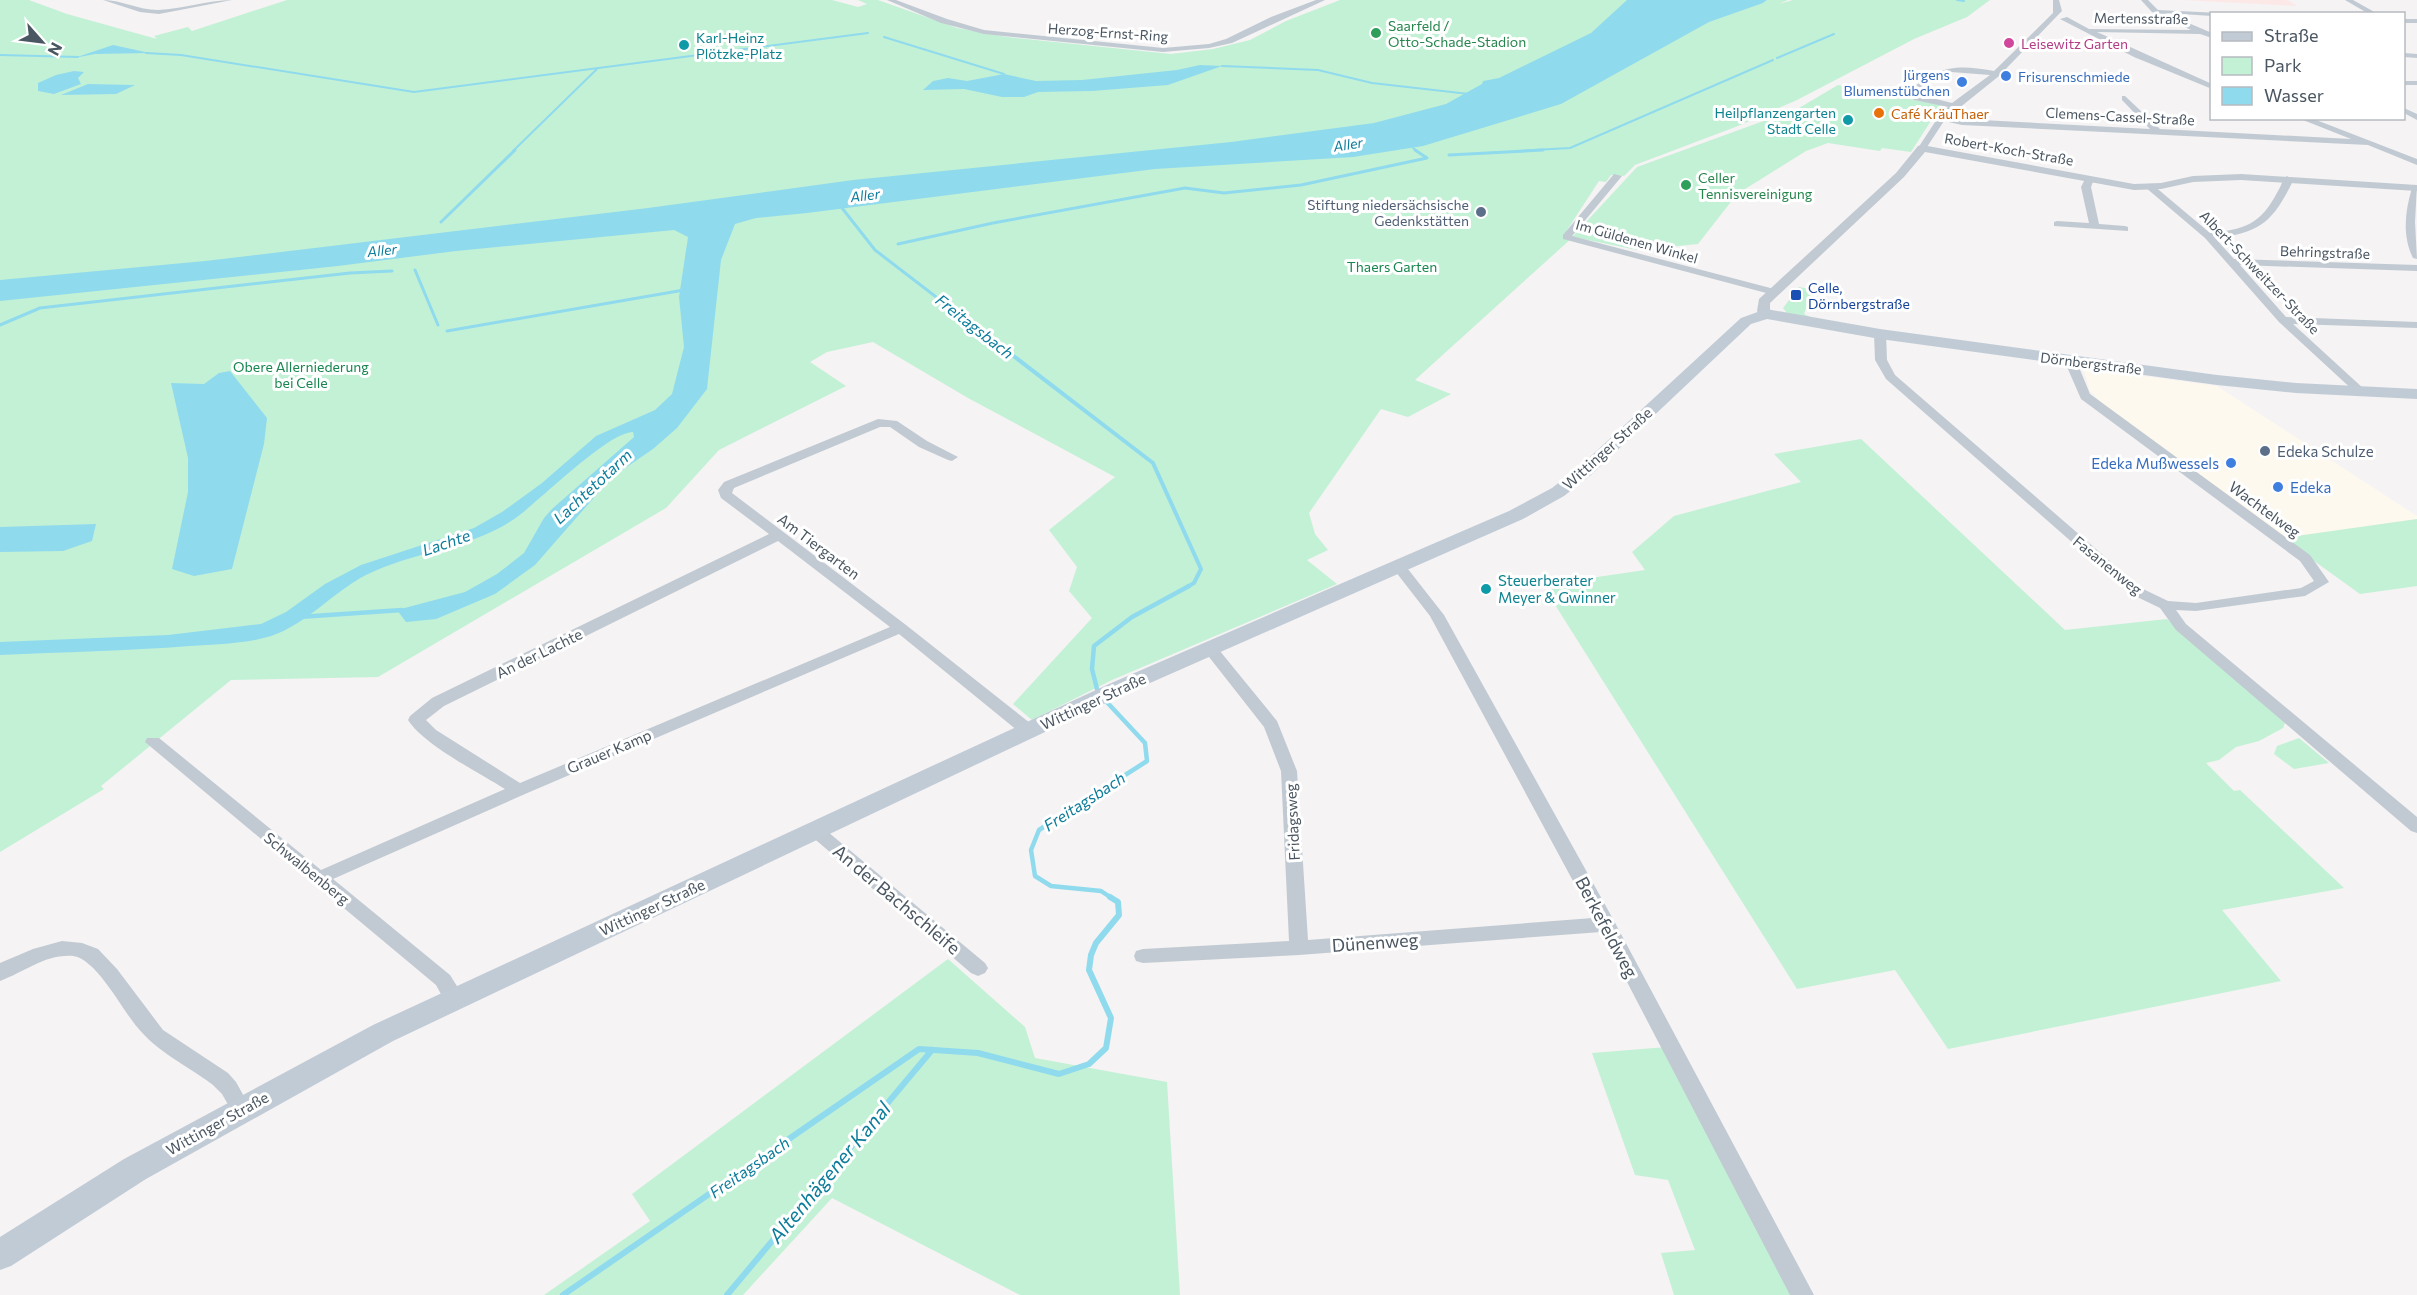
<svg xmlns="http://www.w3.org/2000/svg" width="2417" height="1295" viewBox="0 0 2417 1295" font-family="Commissioner,sans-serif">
	<rect width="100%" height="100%" fill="#f5f3f3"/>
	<path fill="#fdf9ef" d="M2083 368 2217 386 2417 516V519L2282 538 2107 408 2090 391Z"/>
	<path fill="#fce8e6" d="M2183 0H2287L2297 6Z"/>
	<path fill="#c3f1d5" d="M0 0H29L67 14 157 39 154 36 188 27 192 31 287 0H832L858 7 867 4 858 0H878L957 28 1007 37 1171 54 1213 49 1250 40 1286 21 1340 0H1652L1763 3 1767 0H1788L1779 4 1793 0H1990L1967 17 1914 39 1797 100 1738 126 1635 165 1624 176 1611 175 1606 182 1599 181 1567 230 1573 236 1637 167 1799 108 1838 85 1941 105 1911 152 1882 148 1880 151 1828 143 1806 151 1737 194 1698 244 1637 250 1573 237 1415 380 1451 394 1408 417 1381 409 1309 513 1315 534 1328 550 1307 560 1337 584 1112 680 1032 720 1013 704 1092 618 1069 591 1077 567 1049 530 1115 477 968 398 873 342 827 352 810 362 846 386 719 450 666 508 378 677 231 680 101 786 104 789 0 852Z
		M1799 287 1810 289 1812 292 1804 314 1814 319 1787 313 1783 308Z
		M1861 439 2065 630 2167 619 2285 723 2283 728 2259 741 2236 747 2219 760 2206 763 2234 791 2240 790 2344 888 2222 910 2281 981 1948 1049 1895 970 1797 989 1547 592 1570 581 1645 570 1632 552 1674 516 1801 482 1774 454Z
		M2417 519V586L2360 594 2282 538Z
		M2299 738 2329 763 2294 769 2274 754 2277 746Z
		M948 959 1025 1027 1035 1058 1167 1082 1180 1295H1020L832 1198 743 1295H544L650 1221 632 1194Z
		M1667 1047 1794 1295H1674L1661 1253 1695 1250 1668 1180 1635 1175 1592 1053Z"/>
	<path fill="#90daee" d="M1627 0H1767L1763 3 1709 22 1561 104 1423 146 1353 157 1155 169 807 213 756 218 735 224 721 260 707 389 677 428 653 449 612 477 535 565 495 594 436 619 406 622 397 610 465 592 497 574 524 553 544 518 552 509 634 437 633 432C609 432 544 496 521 514 476 549 416 550 366 575 333 592 307 624 271 636 245 644 217 644 190 646 127 651 63 652 0 655V642L168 635 261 624 286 612 325 584 361 565 474 528 502 512 542 483 596 436 655 410 672 394 684 347 679 297 688 237 674 230 456 251 338 266 0 301V280L205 261 648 208 853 180 1231 142 1374 123 1446 104 1482 84 1483 81 1499 78 1591 33Z
		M113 45 150 53 95 54 74 58Z
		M1200 65 1222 66 1168 85 1092 91 1038 92 1024 97H1002L964 89 923 90 933 81 948 78 967 81 1004 74 1036 81 1082 80 1177 70Z
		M74 71 84 72 78 78 81 84 54 94 38 91V83L56 75Z
		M88 84 135 85 116 94 61 95Z
		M230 371 267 418 264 444 232 569 194 576 172 569 188 492V458L171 383 204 384 219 373Z
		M96 524 92 541 63 551 0 552V527Z"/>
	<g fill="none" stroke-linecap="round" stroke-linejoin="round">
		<path stroke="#90daee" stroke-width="2" d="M1957 0 1964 1
			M884 37 1004 74
			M146 53 181 55 414 92 868 33
			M0 55 78 57
			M1777 58 1834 34
			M1222 66 1318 70 1372 83 1469 94
			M1413 148 1417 151
			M513 151 597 69
			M1517 151 1570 148 1773 60"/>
		<path stroke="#90daee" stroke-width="3" d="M1449 155 1543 150
			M842 204V208L875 250 996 343
			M441 222 515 150
			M898 244 993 223 1185 188 1224 193 1301 185 1427 158 1415 150
			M415 270 438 325
			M0 325 40 308 350 273 392 271
			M447 331 684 290"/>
		<path stroke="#90daee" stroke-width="4" d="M994 341 1153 463 1201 569 1194 583 1187 587"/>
		<path stroke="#90daee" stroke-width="4.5" d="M299 617 402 610
			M1098 693 1092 669 1094 646 1132 617 1189 586
			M1104 699 1145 743 1147 761 1039 830 1031 850 1035 876 1051 886 1101 891 1113 899"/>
		<path stroke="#90daee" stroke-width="6" d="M563 1295 919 1049 978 1053 1059 1074 1089 1064 1106 1048 1111 1018 1089 970 1091 955 1096 943 1119 915 1118 902 1110 897
			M727 1295 932 1050"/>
		<path fill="#c1cad2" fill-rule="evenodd" d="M103 0C122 0 138 10 158 10 183 9 207 0 232 0L159 14 140 12Z
			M887 0H896L947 19 984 30 1163 48 1209 44 1226 39 1271 17 1316 0H1325L1232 43 1209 48 1163 52 984 34 941 23Z
			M2053 0H2059L2062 11 2058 15 1999 76 1948 117 1962 119 2150 129 2122 100V96H2125L2160 129 2351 139 2298 118H2311L2417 159V165L2368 145 1962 125 1944 121 1925 150H1919L1918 148 1939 116 1948 107 1914 100 1908 96V92C1939 66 1955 64 1994 71L2053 13ZM1951 72 1990 75 1952 103 1916 94 1935 79Z
			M2141 0H2148L2158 10 2220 13 2212 14V16L2165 13 2212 33V38L2200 34 2097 32 2212 84V89L2134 57 2060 19 2067 17 2089 29 2191 30 2152 12Z
			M2345 0H2353L2378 14H2369Z
			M2404 19H2417V23H2404Z
			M2404 53 2417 54V58L2404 57Z
			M2404 81H2417V85H2404Z
			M2404 108 2417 114V120L2404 113Z
			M1614 174 1622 176 1572 236 1778 290V294H1770L1563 239V235Z
			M2089 176 2094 179 2091 187 2099 224 2125 226 2128 227V231L2054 226V222L2057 221 2089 223 2081 187 2086 177Z
			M2287 176 2293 181C2273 221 2261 233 2215 238L2234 259 2417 265V271L2240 265 2286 317 2417 322V328L2293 324 2364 389V393H2356L2279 322 2205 238 2145 187 2153 185 2210 233C2246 229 2261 224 2278 191 2282 185 2282 179 2287 176Z
			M2417 185 2415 222 2417 259 2413 258C2402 236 2405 211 2412 188Z
			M1880 331 1886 334 1887 360 1895 375 2141 588 2168 601 2196 603 2301 588 2314 581 2300 561 2081 399 2064 360 2066 358H2074L2076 360 2090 394 2310 555 2329 582 2305 596 2196 611 2176 610 2186 624 2417 817V833L2411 831 2176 630 2160 608 2131 594 1886 379 1875 360 1874 334Z
			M878 419 897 421 927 441 958 457 952 461 948 460 919 447 890 427H880L734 488 732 493 906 625 1035 727 1037 731 1035 735H1023L899 634 525 794 333 879 450 975 465 999 462 1005C447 1010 443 997 436 985L145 742 147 738H159L321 870 505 789C478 772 424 745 408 720L410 716 432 698 769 534 721 498 718 490 724 482ZM778 541 890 627 520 783 436 730 426 720 444 706Z
			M1399 563 1404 564 1444 615 1613 919 1814 1295H1790L1601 932 1299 955 1143 963 1136 961 1134 956 1136 951 1143 949 1289 941 1281 771 1264 727 1202 648 1210 643 1215 645 1277 721 1297 771 1308 940 1593 918 1430 616 1392 567Z
			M816 825 822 827 985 963 988 968 985 973 978 976 971 973 810 835 807 831 810 827Z
			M62 941 82 943 98 949 117 969 163 1030 228 1073 236 1082 251 1109 248 1115 241 1118 234 1115 222 1094 213 1085C183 1062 154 1052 131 1019 119 1003 94 958 73 956 45 954 25 972 0 981V963L33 949Z"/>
		<path fill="#c1cad2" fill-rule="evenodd" d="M1922 145 2134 184 2161 183 2193 176 2241 174 2417 185V191L2241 180 2193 182 2161 189 2134 190 1925 152 1904 177 1770 303V310L1772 314 1771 317H1761L1757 311 1759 299 1896 173 1918 146Z"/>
		<path fill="#c1cbd6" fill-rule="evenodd" d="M1766 309 1880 329 2217 375 2296 383 2417 389V399L2296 393 2217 385 1880 339 1767 319 1751 324 1591 475 1564 496 1523 519 1125 694 393 1041 146 1179 11 1266 0 1270V1237L124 1159 373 1025 1109 684 1509 511 1552 488 1579 467 1741 318Z"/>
	</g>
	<g fill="#2e9e5b" stroke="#fff" stroke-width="2">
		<circle cx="1376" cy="33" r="6"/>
		<circle cx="1686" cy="185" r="6"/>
	</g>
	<circle fill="#d1479c" stroke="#fff" stroke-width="2" cx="2009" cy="43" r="6"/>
	<g fill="#0f9aa8" stroke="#fff" stroke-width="2">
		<circle cx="684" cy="45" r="6"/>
		<circle cx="1848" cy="120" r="6"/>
		<circle cx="1486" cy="589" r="6"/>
	</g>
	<g fill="#3f7fe0" stroke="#fff" stroke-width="2">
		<circle cx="2006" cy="76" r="6"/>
		<circle cx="1962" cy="82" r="6"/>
		<circle cx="2231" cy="463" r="6"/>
		<circle cx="2278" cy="487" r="6"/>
	</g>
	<circle fill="#e8710a" stroke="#fff" stroke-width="2" cx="1879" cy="113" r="6"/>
	<g fill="#5c6f8a" stroke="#fff" stroke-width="2">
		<circle cx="1481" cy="212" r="6"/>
		<circle cx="2265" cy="451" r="6"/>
	</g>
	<rect fill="#1a4fb4" stroke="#fff" stroke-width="2" x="1790" y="289" width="12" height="12" rx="3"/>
	<g text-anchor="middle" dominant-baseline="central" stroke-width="6" stroke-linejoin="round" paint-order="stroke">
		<g font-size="14" fill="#4a5661" stroke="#fff">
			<text transform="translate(2141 18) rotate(1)">Mertensstraße</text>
			<text transform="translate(1108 32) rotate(4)">Herzog-Ernst-Ring</text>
			<text transform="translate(2120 116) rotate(3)">Clemens-Cassel-Straße</text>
			<text transform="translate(2009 149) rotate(10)">Robert-Koch-Straße</text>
			<text transform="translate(1637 241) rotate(16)">Im Güldenen Winkel</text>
			<text transform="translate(2325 252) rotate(2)">Behringstraße</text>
			<text transform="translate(2260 272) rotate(46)">Albert-Schweitzer-Straße</text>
			<text transform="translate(2091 363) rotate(7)">Dörnbergstraße</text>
		</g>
		<g font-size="14" fill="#27864d" stroke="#fff" text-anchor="start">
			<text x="1388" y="25">Saarfeld /<tspan x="1388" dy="16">Otto-Schade-Stadion</tspan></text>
			<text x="1698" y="177">Celler<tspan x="1698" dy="16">Tennisvereinigung</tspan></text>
		</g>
		<g font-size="14" fill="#0d838f" stroke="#fff" text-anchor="start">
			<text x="696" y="37">Karl-Heinz<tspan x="696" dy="16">Plötzke-Platz</tspan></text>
			<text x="1836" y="112" text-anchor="end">Heilpflanzengarten<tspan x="1836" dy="16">Stadt Celle</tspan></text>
		</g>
		<g font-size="14" fill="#b23c85" stroke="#fff" text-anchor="start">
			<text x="2021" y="43">Leisewitz Garten</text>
		</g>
		<g font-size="14" fill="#366cbe" stroke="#fff" text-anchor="end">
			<text x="1950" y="74">Jürgens<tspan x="1950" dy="16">Blumenstübchen</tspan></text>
			<text x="2018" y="76" text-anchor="start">Frisurenschmiede</text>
		</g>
		<g font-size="14" fill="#c56008" stroke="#fff" text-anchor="start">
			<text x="1891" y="113">Café KräuThaer</text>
		</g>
		<g font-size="14" font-style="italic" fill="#0c7c9b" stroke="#fff">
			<text transform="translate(1348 144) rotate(-9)">Aller</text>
			<text transform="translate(865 195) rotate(-7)">Aller</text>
			<text transform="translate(382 250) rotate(-6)">Aller</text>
		</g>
		<g font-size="14" fill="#4e5e75" stroke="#fff" text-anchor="end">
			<text x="1469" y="204">Stiftung niedersächsische<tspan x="1469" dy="16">Gedenkstätten</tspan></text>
		</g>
		<g font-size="14" fill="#17864f" stroke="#fff">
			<text x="1392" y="266">Thaers Garten</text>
			<text x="301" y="366">Obere Allerniederung<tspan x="301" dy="16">bei Celle</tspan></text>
		</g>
		<g font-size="14" fill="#164399" stroke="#fff" text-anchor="start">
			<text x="1808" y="287">Celle,<tspan x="1808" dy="16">Dörnbergstraße</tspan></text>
		</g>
		<g font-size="15" fill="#4a5661" stroke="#fff">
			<text transform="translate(1607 448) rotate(-42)">Wittinger Straße</text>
			<text transform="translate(2265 509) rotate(36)">Wachtelweg</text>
			<text transform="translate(819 546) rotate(37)">Am Tiergarten</text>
			<text transform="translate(2108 565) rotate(39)">Fasanenweg</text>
			<text transform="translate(539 653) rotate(-26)">An der Lachte</text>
			<text transform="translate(1093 701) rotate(-25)">Wittinger Straße</text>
			<text transform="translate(609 751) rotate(-23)">Grauer Kamp</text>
			<text transform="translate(1292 822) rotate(-93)">Fridagsweg</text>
			<text transform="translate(307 868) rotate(39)">Schwalbenberg</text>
			<text transform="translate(652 907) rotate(-25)">Wittinger Straße</text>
			<text transform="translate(217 1123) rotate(-29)">Wittinger Straße</text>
		</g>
		<g font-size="15" fill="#4e5e75" stroke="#fff" text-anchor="start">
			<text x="2277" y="451">Edeka Schulze</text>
		</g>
		<g font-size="15" fill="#366cbe" stroke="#fff" text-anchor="end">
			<text x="2219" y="463">Edeka Mußwessels</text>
			<text x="2290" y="487" text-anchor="start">Edeka</text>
		</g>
		<g font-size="15" fill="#0d838f" stroke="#fff" text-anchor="start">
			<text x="1498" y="580">Steuerberater<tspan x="1498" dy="17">Meyer &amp; Gwinner</tspan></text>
		</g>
		<g font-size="16" font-style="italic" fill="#0c7c9b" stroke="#fff">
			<text transform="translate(975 326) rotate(38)">Freitagsbach</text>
			<text transform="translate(592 486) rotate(-43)">Lachtetotarm</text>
			<text transform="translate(446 542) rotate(-19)">Lachte</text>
			<text transform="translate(1084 801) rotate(-33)">Freitagsbach</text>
			<text transform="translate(749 1167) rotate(-35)">Freitagsbach</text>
		</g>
		<g font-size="18" fill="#4a5661" stroke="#fff">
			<text transform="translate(897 899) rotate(40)">An der Bachschleife</text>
			<text transform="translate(1607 927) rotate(62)">Berkefeldweg</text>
			<text transform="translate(1375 942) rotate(-4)">Dünenweg</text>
		</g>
		<g font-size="20" font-style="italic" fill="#0c7c9b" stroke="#fff">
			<text transform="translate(829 1172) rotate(-50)">Altenhägener Kanal</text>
		</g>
	</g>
	<rect x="2210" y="12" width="195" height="108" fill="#ffffff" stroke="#b7bbc0" stroke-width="1.5"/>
	<rect x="2222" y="32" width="30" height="9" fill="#c1cbd6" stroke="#b7bbc0" stroke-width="1.5"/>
	<text x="2264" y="42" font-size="18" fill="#4a5661">Straße</text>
	<rect x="2222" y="57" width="30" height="18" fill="#c3f1d5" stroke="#b7bbc0" stroke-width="1.5"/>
	<text x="2264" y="72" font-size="18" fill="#4a5661">Park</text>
	<rect x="2222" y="87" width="30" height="18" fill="#90daee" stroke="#b7bbc0" stroke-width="1.5"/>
	<text x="2264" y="102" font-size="18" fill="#4a5661">Wasser</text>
	<g transform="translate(42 42) rotate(118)" stroke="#ffffff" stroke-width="4.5" paint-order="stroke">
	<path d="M0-4.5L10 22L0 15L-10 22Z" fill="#4a5661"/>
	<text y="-9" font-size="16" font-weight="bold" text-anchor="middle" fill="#4a5661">N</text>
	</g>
</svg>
